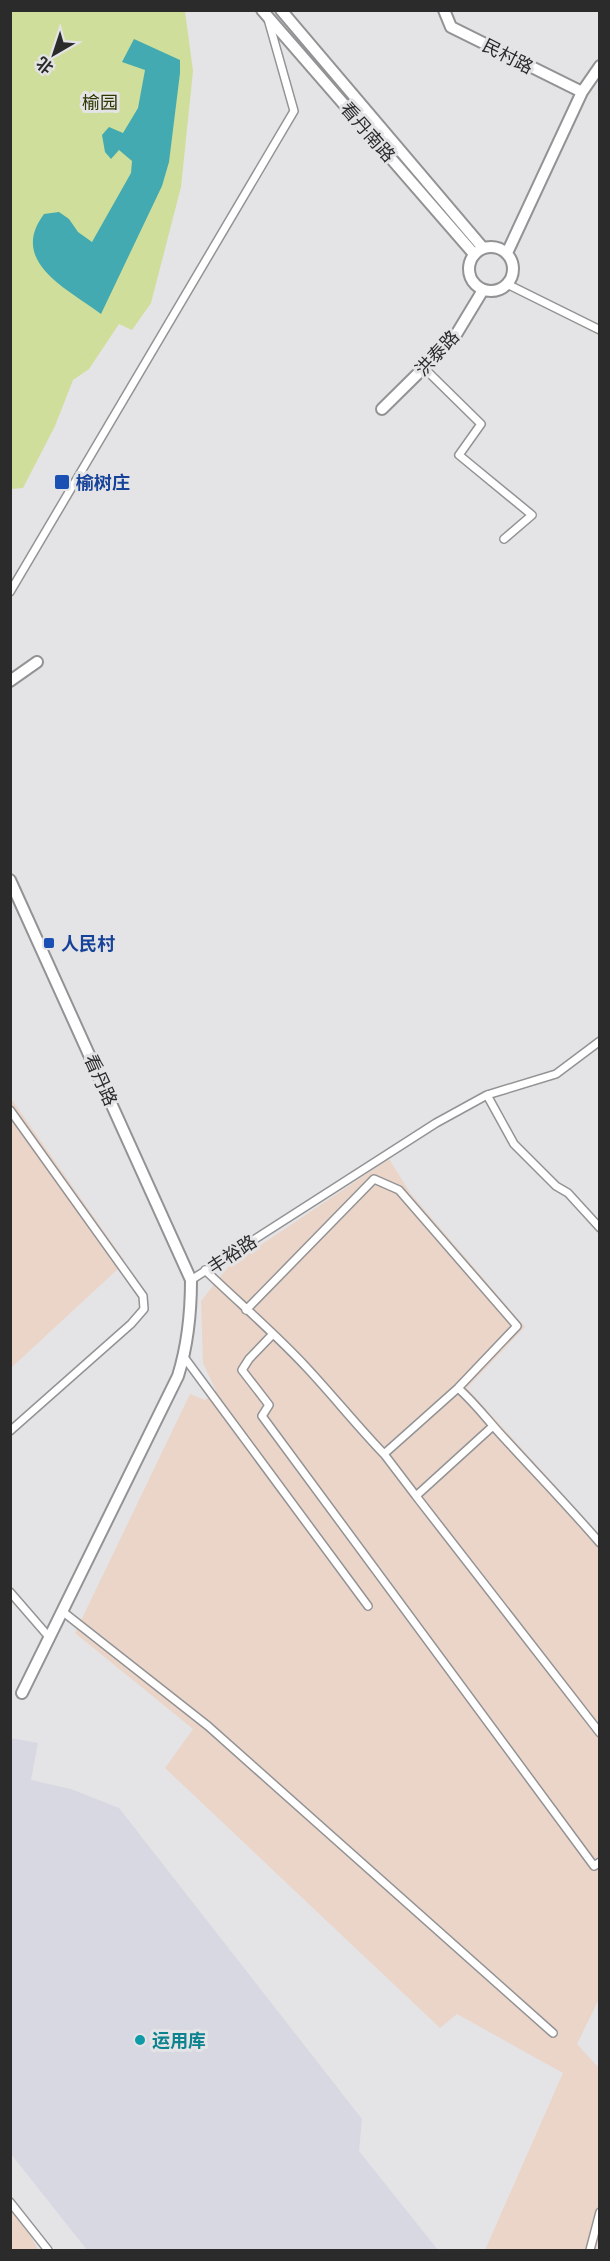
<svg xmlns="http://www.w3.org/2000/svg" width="610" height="2261" viewBox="0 0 610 2261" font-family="Poppins,'Noto Sans SC',sans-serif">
	<rect width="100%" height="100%" fill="#e4e4e6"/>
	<path fill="#ebd5c9" d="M10 1097 124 1260 119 1268 11 1368Z
		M389 1159 411 1194 525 1327 467 1388 599 1534 600 1997 577 2044 599 2068 600 2235 596 2250H485L563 2073 457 2014 440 2028 165 1768 193 1729 75 1633 190 1394 205 1400 216 1391 203 1363 201 1301 228 1267Z
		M10 2208 31 2236 38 2250H11Z"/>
	<path fill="#d8d8e2" d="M11 1738 38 1743 31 1780 71 1789 119 1808 362 2119 359 2151 438 2250H87L11 2154Z"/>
	<path fill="#cfde9b" d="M10 11H185L193 71 181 187 151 303 132 330 119 324 89 369 73 380 55 426 23 488 11 489Z"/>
	<path fill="#42aab0" d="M134 39 180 60V73L169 162 162 186 101 314C68 289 8 262 44 214L59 212 69 219 78 232 92 242 131 173 132 161 119 150 111 159 105 152 102 135 109 127 123 133 138 108 145 70 122 62Z"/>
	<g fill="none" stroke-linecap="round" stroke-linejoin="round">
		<defs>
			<path id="street" d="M507 284 600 330
				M424 368 481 424 459 455 532 515 504 539
				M10 592 294 111 268 19
				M487 1095 514 1144 556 1186 568 1193 600 1228
				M10 1110 143 1296 144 1309 131 1324 10 1431
				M205 1270C239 1303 276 1334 308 1369 334 1397 358 1427 384 1454L458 1388 517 1326 399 1190 374 1179 246 1310
				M191 1280 436 1123 487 1095 556 1074 600 1041
				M272 1335 249 1359 242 1370 269 1405 262 1416 594 1866 600 1862
				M184 1357 368 1606
				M458 1388C476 1404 489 1422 505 1439 537 1474 569 1507 600 1543
				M384 1454 416 1496 493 1426
				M416 1496 600 1733
				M10 1592 49 1637
				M62 1611 208 1726 553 2033
				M10 2202 48 2250
				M590 2250 600 2212"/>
			<path id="secondary" d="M444 10 451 27 582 92
				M469 269a22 22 0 1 1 44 0a22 22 0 1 1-44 0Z
				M507 253 582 92 600 66
				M382 409 454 338 483 290
				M10 681 37 662
				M10 880 191 1280C191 1313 188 1344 178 1376L22 1693"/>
			<path id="primary" d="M262 10 474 254
				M281 10 483 248"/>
		</defs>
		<use href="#street" stroke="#939395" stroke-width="10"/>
		<use href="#secondary" stroke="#939395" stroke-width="14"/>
		<use href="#primary" stroke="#939395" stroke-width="14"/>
		<use href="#street" stroke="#fff" stroke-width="7"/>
		<use href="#secondary" stroke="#fff" stroke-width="10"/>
		<use href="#primary" stroke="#fff" stroke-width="10"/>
	</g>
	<g fill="#1a4fb4" stroke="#e4e4e6" stroke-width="2">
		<rect x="54" y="474" width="16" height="16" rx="3"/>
		<rect x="43" y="937" width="12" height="12" rx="3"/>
	</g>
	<circle fill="#0f9aa8" stroke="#e4e4e6" stroke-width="2" cx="140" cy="2040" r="6"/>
	<g text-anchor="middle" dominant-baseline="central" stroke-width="6" stroke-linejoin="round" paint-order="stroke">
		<g font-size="18" fill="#2b2b2c" stroke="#e4e4e6">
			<text transform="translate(508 56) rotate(27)">民村路</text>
			<text transform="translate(368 132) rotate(49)">看丹南路</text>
			<text transform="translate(437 353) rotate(-47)">洪泰路</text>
			<text transform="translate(101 1080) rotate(66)">看丹路</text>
			<text transform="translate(232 1254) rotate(-33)">丰裕路</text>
		</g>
		<g font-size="18" fill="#2e3700" stroke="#e4e4e6">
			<text x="100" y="102">榆园</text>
		</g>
		<g font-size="18" font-weight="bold" fill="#164399" stroke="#e4e4e6" text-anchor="start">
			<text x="76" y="482">榆树庄</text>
			<text x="61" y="943">人民村</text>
		</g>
		<g font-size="18" font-weight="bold" fill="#0d838f" stroke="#e4e4e6" text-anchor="start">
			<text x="152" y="2040">运用库</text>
		</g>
	</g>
	<rect width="610" height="2261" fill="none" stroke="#2b2b2c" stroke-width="24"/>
	<g transform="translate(54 54) rotate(219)" stroke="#e4e4e6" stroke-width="4.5" paint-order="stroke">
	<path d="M0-4.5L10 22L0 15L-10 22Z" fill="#2b2b2c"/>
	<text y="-9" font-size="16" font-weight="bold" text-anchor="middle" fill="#2b2b2c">北</text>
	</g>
</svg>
